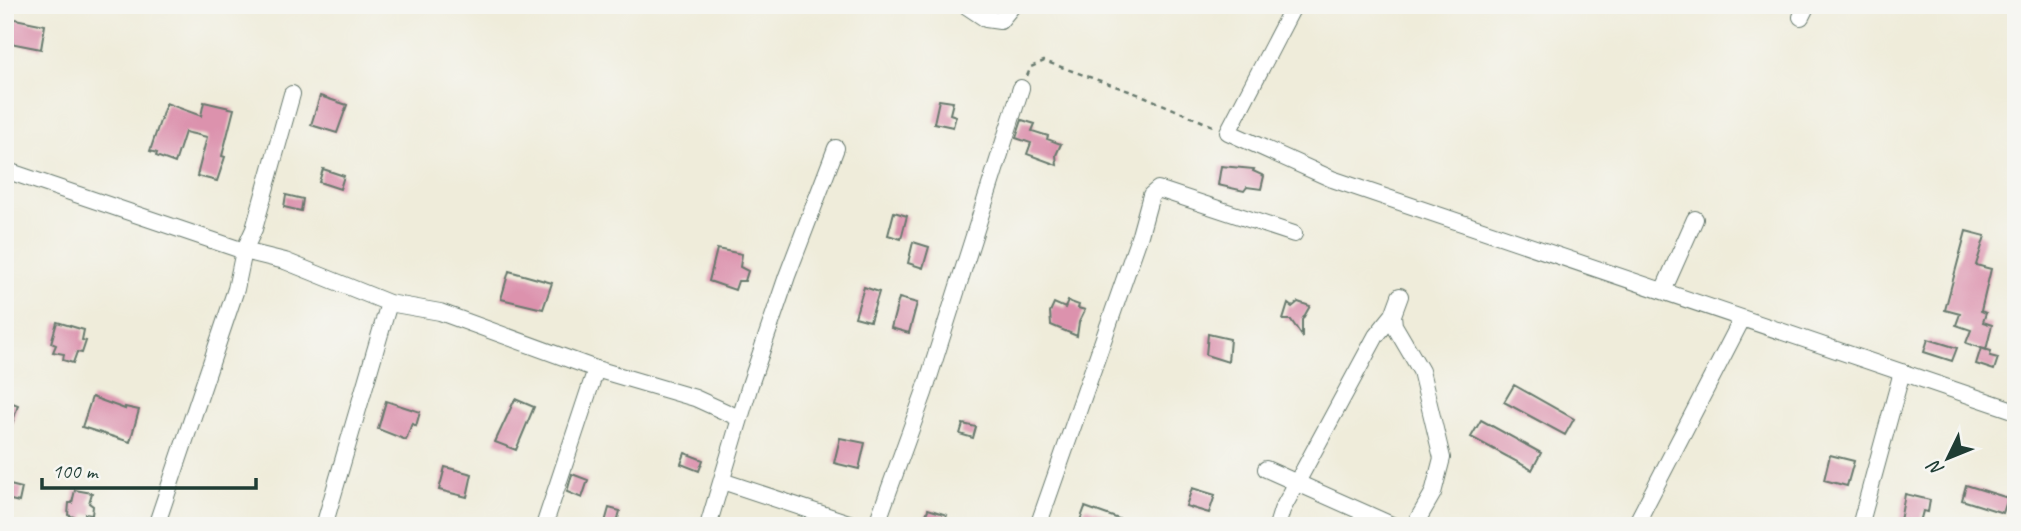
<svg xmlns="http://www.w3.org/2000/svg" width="2021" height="531" viewBox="0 0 2021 531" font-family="Caveat,sans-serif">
	<rect width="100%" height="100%" fill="#f6f6f2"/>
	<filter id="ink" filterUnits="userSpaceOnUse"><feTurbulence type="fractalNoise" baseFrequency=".0143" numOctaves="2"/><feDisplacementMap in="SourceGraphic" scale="14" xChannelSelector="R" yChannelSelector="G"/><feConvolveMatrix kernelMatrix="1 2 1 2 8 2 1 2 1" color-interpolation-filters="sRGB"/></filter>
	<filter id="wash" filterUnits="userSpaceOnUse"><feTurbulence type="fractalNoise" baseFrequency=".00686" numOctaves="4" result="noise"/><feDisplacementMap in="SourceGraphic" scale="28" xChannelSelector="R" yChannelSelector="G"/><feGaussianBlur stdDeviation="1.57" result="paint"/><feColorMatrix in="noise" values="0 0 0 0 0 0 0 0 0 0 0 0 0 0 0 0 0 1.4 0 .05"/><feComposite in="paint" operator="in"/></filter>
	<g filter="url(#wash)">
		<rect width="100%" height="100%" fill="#efecda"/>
		<g id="blocks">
			<path fill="#dc92ad" d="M5 17 45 25 41 49 5 42Z
				M320 96 347 105 337 133 311 125Z
				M939 100 953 102 950 114 956 116 953 127 934 123Z
				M204 102 234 109 222 156 225 157 217 181 197 176 207 137 185 132 175 163 156 156 157 153 150 151 166 103 201 116Z
				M1022 120 1035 124 1032 131 1048 136 1047 139 1061 144 1056 155 1057 165 1027 154 1031 143 1016 138Z
				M1221 166 1254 169 1253 171 1264 176 1261 189 1247 187 1244 191 1218 185Z
				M323 169 344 176 340 189 319 182Z
				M286 195 303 199 301 211 284 207Z
				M894 212 907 216 901 239 888 235Z
				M1966 231 1985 236 1976 265 1991 269 1981 311 1986 313 1983 322 1992 325 1986 350 1966 343 1971 330 1956 325 1960 314 1945 310Z
				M913 242 929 247 923 268 908 263Z
				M717 249 742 254 740 267 748 271 745 281H738L735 290 709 281Z
				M509 271 552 283 543 309 501 299Z
				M864 287 879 292 870 321 855 317Z
				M899 298 917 303 909 333 891 328Z
				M1068 301 1079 305 1078 308 1085 310 1079 322 1077 336 1051 325 1050 312 1054 303 1065 308Z
				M1298 302 1310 306 1302 320V336L1291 320H1283L1288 304 1292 307Z
				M57 322 84 330 82 340 86 341 82 353 77 352 73 363 63 360 64 354 53 352 56 345 51 343Z
				M1208 334 1230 339 1228 362 1206 355Z
				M1928 339 1957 348 1952 361 1924 352Z
				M1981 348 1991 351 1990 356 1998 358 1994 370 1976 364Z
				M1514 385 1574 419 1565 435 1504 402Z
				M92 397 125 409V407L139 410 130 442 82 427Z
				M515 399 534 407 516 450 495 442Z
				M5 400 18 405 8 437H5Z
				M386 401 420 412 416 426 412 423 406 440 378 429Z
				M1481 420 1541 453 1532 470 1471 437Z
				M963 424 976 427 973 438 960 434Z
				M840 438 865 443 859 469 834 463Z
				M685 453 703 460 699 471 681 464Z
				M1830 455 1854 461 1847 486 1824 480Z
				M445 467 472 474 467 497 439 490Z
				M572 474 588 480 582 498 567 492Z
				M10 485 22 488 19 502 7 499Z
				M1966 485 2008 498 2003 513 1962 500Z
				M1192 488 1215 495 1209 513 1186 506Z
				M75 490 92 493 89 503 93 506 92 515 85 514V521L68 515 69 503H72Z
				M1905 494 1930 500 1928 512 1923 511 1919 526H1899Z
				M1085 507 1133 524V526H1078Z
				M609 508 620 511 616 526H604Z
				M928 509 947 515 942 526 924 521Z"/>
		</g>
	</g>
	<g filter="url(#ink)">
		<use href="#blocks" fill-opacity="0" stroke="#687a6e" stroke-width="2"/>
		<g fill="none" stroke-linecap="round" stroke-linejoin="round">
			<defs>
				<path id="minor" d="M965 5 986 19 1000 21 1013 5
					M1294 5 1228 132 1332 179 2016 411
					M1801 17 1807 5
					M292 94 254 229 244 251 285 261 389 303 440 312 596 369 695 398 739 418
					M5 170 244 251 236 289 156 526
					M1663 291 1695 219
					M1400 296 1393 315 1394 325 1421 371 1442 458 1433 493 1414 526
					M1266 469 1394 526
					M722 481 858 526
					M324 526 389 303
					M544 526 596 369
					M708 526 750 385 787 276 836 148
					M876 526 924 393 1021 88
					M1038 526 1140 235 1151 195 1158 189 1294 234
					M1277 526 1282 510 1376 336 1393 315
					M1635 526 1742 319
					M1860 526 1902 372"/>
			</defs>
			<use href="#minor" stroke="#687a6e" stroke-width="18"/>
			<path stroke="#687a6e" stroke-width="2.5" stroke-dasharray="5 5" stroke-linecap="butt" d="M1027 76 1031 67 1044 61 1146 97 1215 127"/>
			<use href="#minor" stroke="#fff" stroke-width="16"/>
		</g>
	</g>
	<rect width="2021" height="531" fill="none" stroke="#f6f6f2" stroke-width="28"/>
	<g transform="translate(1948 458) rotate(227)" stroke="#f6f6f2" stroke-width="5" paint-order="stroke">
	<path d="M0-5L12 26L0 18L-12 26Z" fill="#1f3d34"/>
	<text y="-10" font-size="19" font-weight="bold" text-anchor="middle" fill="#1f3d34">N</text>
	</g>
	<path d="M42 478v10h214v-10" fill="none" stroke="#1f3d34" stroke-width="3.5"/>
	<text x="52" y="478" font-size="21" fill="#1f3d34" stroke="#f6f6f2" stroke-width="5" paint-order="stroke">100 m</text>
</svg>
